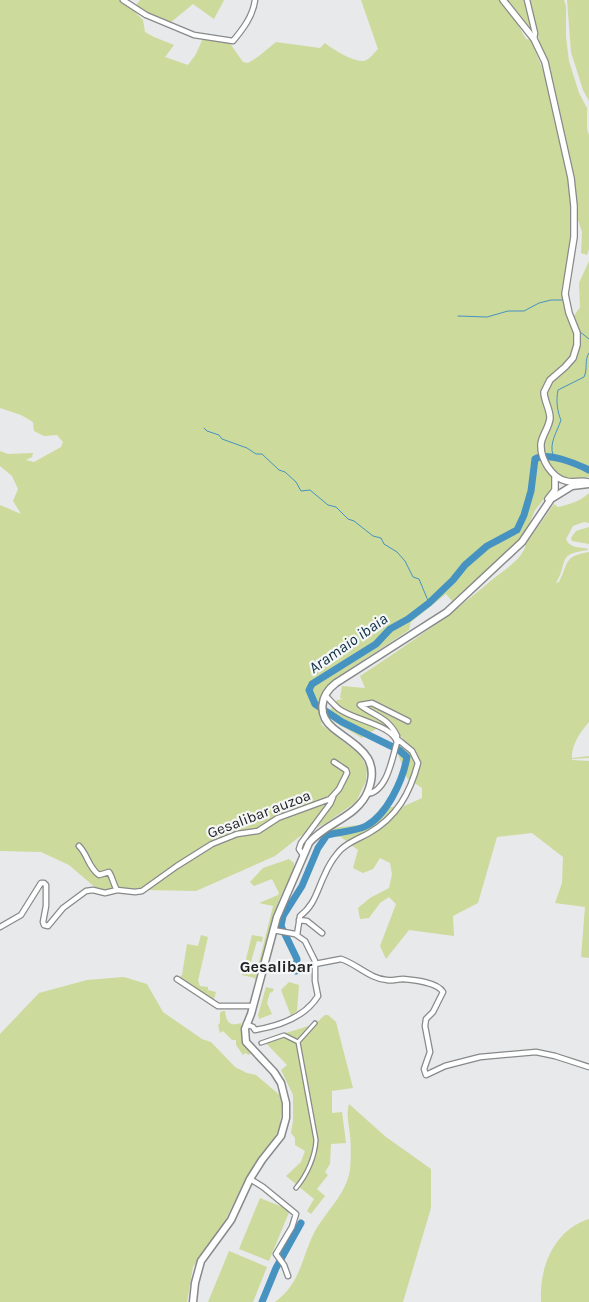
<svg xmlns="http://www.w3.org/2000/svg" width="589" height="1302" viewBox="0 0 589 1302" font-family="Karla,sans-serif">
	<rect width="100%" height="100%" fill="#e8e9ea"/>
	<path fill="#ccda9c" d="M0 0H120L139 12 136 13 143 20 145 32 154 37 174 45 165 57 188 65 196 54 203 38 229 42 243 62 248 63 259 56 276 42 320 48 325 43C332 49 352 61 362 61 369 61 374 53 378 49L361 0H499L509 9 526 39 531 40 545 75 571 195 572 219 570 244 562 291 567 313 574 316 580 307 579 283 589 261V477L575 480 553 477V488L535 510 525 534 515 545 452 601 446 594 411 622 409 630 339 676 323 690 319 699V715L322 725 359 754 367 767 366 781 356 802 326 823 299 837 275 856 196 891 97 889 69 865 41 852 0 851V505L21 514 13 501 18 489 12 476 0 466V451L8 454 33 453 32 457 26 460 34 462 61 447 63 442 57 435 44 436 34 431 33 422 21 415 0 408Z
		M140 0H224L214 19 193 4 170 23 146 14 136 5Z
		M507 0H524L531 28 522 21Z
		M530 0H564L566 6V37L569 61 579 93 587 108V129L589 135V249L587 255 581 253 582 232 577 217 575 188 538 44 539 40Z
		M567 0H589V101L583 90 571 52Z
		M589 493V523L584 522 573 526 566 539C569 548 579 547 588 549V550C556 554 569 561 556 583L559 582C569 563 563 556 589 552V722C581 731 571 745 572 758L589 756V758L572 759V760L589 761V958L581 957 585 907 555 903 562 883 563 857 532 833 497 837 478 903 453 916 454 936 409 930 386 959 380 946 396 904 389 897 380 903 369 918 360 919 358 908 370 898 389 888 392 874 390 863 380 858 373 869 363 873 353 868 358 850 341 837 322 835 333 828 366 824 382 807H402L422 798V788L407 778 398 754 403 738 382 725 362 738 333 721 330 710 337 700 343 699 340 698 342 686 365 688 360 676C406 646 451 615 493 579 504 570 523 559 526 544L554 504 558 507C568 505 581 501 589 493Z
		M589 527V544L572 541 571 538 576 531Z
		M289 859 294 863V869L279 900 268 935 257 980 254 979 255 978 242 975 252 935 263 937 262 942 257 941 248 972 256 974 273 906 259 903 278 895 279 893 272 879 254 886 250 882 263 868Z
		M201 935 208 937 198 981 200 986 208 987V990L216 992 214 999 211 1000 179 978 182 975 187 944 198 946Z
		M124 977 147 984 163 1012 202 1039 211 1042 235 1067 247 1073 256 1075 282 1097 280 1129 242 1186 225 1221 193 1267 187 1302H0V1034L39 993 87 980Z
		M289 982 299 985 297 1011 291 1016 281 990Z
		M266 987 274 989 272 993 270 992 267 1003 272 1014 259 1019 258 1015Z
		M222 1011H225C226 1022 230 1027 241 1023 242 1035 242 1044 251 1053L249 1055 245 1053 243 1055 236 1045V1040H232L223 1031 220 1033 218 1025 220 1023V1013Z
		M325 1015H328L336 1022 353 1088 332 1091V1113L342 1112 346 1143 331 1144 330 1164 325 1172 328 1175 317 1189 325 1196 311 1214 307 1211 314 1199 286 1176 301 1162 305 1151 295 1145V1138L291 1133 293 1121V1095L281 1070 287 1065 263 1040 315 1024Z
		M349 1104 386 1137 431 1169V1208L403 1302H275C301 1283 301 1259 314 1233 325 1212 347 1194 350 1169 351 1160 351 1144 350 1135 349 1125 346 1114 349 1104Z
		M260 1198 290 1210 269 1261 239 1249Z
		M589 1219V1302H541C539 1267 554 1230 589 1219Z
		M229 1251 267 1267 253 1302H208Z"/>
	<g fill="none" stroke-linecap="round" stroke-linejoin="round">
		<path stroke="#4693c1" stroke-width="1" d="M458 316 487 317 508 311H524L539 303 551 300H564
			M575 320 579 331 589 339
			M204 428 207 431 219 435 222 439 247 448 256 454H262L279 470 285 472 296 482 301 491 310 490 328 505 336 507 348 519 354 521 373 536 381 538 384 544 397 552 405 561 413 577 419 579 429 603
			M552 457 553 455C549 443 557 432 561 420 557 412 556 399 558 390L584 377C588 369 584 360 589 353"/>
		<path stroke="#4693c1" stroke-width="7" d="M296 971 297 959 281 926 283 916 302 886 318 848 327 835C338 832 357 831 366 826 387 815 403 780 407 757L399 750 342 722 315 704 309 690 312 684 376 644 390 629 408 619 429 603 453 580 465 565 487 546 517 530 524 515 531 491 535 459C547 451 577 464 589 470
			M262 1302 276 1268 301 1223"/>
		<defs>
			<path id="pedestrian" d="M261 1043 284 1035 298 1042
				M296 1188C307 1175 315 1157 316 1140L298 1042 315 1023"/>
			<path id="minor" d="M123 0 146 15 194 35 233 41C243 29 253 16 255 0
				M527 0 535 33 534 39
				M325 695C329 699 334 705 339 709 354 720 392 725 397 742 392 759 387 792 367 794
				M79 846C88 855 88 867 99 875L109 872C113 878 113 884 117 890
				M303 855 299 849 301 843 330 804 333 797
				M299 920 307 921 322 933
				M0 927 21 915 41 883H44L46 885V906L43 922 44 925 48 926 63 908 86 891 93 890 105 893 117 890 135 892 142 891 177 866 212 844 237 834 258 831 278 818 330 799 339 789 347 773 346 770 334 762
				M297 935 300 916C315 905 317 890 325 874 328 867 332 860 337 854 344 844 358 839 369 833 397 817 410 793 418 763L412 751 396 738 397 736C388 717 374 716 360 705L372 703 408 721
				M315 964 341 959C357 964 370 979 387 980 392 981 397 979 403 979 414 980 437 982 443 992L433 1012 426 1019 425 1026 430 1052 424 1069 426 1075 445 1066 480 1057 536 1052 555 1056 589 1067
				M177 979 218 1006H253
				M246 1024 253 1027 255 1030C279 1026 305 1017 318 996L315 981V961L305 941 295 934 273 930
				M250 1179 263 1187 296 1214 292 1227 276 1254 284 1265 288 1276"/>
			<path id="tertiary" d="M503 0 534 39 545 62 571 178 574 206V237L565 294 569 313 577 333V345L573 358 565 367 550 380 544 392C544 401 550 409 550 418 549 428 542 435 541 444 540 459 552 478 566 481 573 483 581 480 589 482
				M548 499 555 490V476"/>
			<path id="secondary" d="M193 1302 195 1283 201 1261 231 1220 250 1179 262 1160 281 1136 286 1118V1103L281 1083 274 1072 246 1042 245 1029 251 1014 277 917 309 843C325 823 358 817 368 791 382 756 355 746 333 728 317 715 320 695 336 683L447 612 522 542 551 499 572 486 589 484"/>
		</defs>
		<use href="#pedestrian" stroke="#88898a" stroke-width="5.5"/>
		<use href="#minor" stroke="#88898a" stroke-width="7"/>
		<use href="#tertiary" stroke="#88898a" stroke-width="8"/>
		<use href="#secondary" stroke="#88898a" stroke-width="9"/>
		<use href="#pedestrian" stroke="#fff" stroke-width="3"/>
		<use href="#minor" stroke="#fff" stroke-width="4.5"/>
		<use href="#tertiary" stroke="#fff" stroke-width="5.5"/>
		<use href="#secondary" stroke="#fff" stroke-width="6"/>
	</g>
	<g text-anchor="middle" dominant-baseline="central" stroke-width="4.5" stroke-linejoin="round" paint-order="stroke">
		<g font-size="15" fill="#1f2020" stroke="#f5f6f7">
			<text transform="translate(259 814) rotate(-21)">Gesalibar auzoa</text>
		</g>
		<g font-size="16" font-style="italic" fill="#0c2f42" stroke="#f5f6f7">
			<text transform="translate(348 643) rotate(-35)">Aramaio ibaia</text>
		</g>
		<g font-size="16" font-weight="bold" fill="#1f2020" stroke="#f5f6f7">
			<text x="276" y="966">Gesalibar</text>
		</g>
	</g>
</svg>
